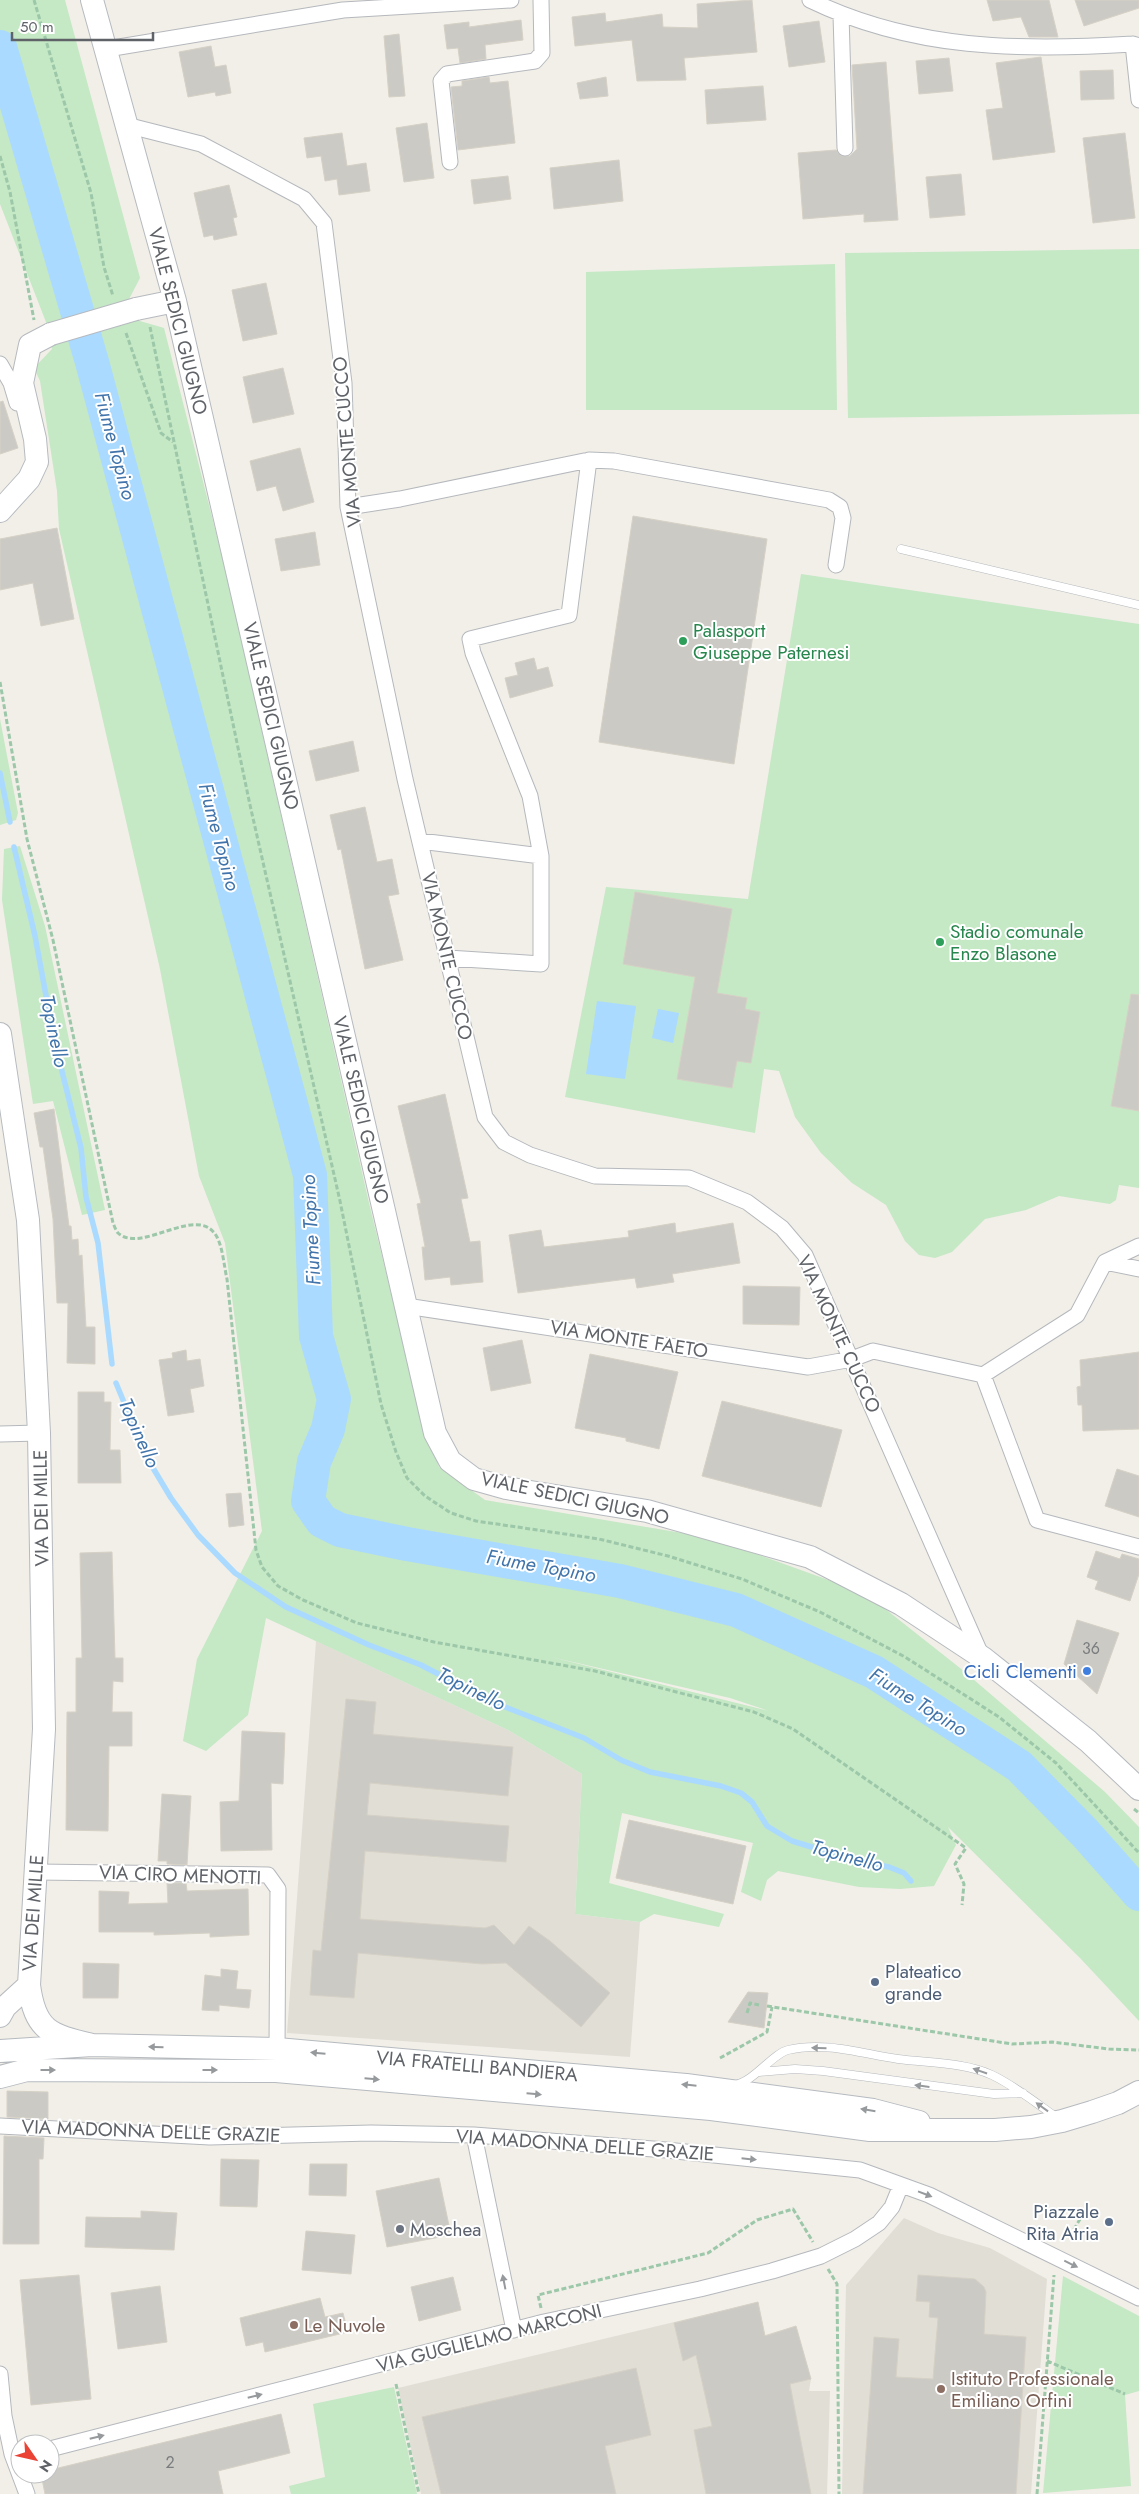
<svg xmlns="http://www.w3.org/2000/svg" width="1139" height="2494" viewBox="0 0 1139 2494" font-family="Jost,sans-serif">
	<rect width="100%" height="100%" fill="#f1efe8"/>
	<path fill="#e1ded6" d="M316 1641 508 1730 582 1774 575 1914 640 1922 630 2057 287 2033Z
		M904 2218 938 2233 990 2248 1047 2279 1031 2494H842L846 2285Z
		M758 2302 765 2335 796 2326 811 2379 809 2391H830L827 2494H421L398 2388Z"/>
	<path fill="#c5e8c5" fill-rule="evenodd" d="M0 0H65L140 278 126 305 133 319 164 328 224 564 369 1203 415 1391 439 1467 485 1500 712 1538 845 1586 884 1608 960 1668 1105 1792 1139 1827V2021L1080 1958 948 1827 956 1845 934 1886 900 1889 859 1887 778 1871 767 1880 761 1901 741 1892 753 1843 622 1813 609 1883 724 1914 719 1927 654 1914 640 1922 575 1914 582 1774 508 1730 266 1618 248 1715 206 1751 183 1741 197 1659 262 1531 225 1243 199 1176 160 969 59 529 57 491 40 381 34 368 52 349 46 322 0 204ZM551 1657 730 1698 769 1711Z
		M1139 249V414L848 418 845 253Z
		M835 264 837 410H586V272Z
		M801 574 1139 624V1188L1119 1185 1116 1200 1110 1204 1059 1196 1026 1210 985 1219 952 1252 935 1258 919 1255 905 1241 886 1205 852 1183 821 1153 795 1117 779 1071 764 1069 755 1133 565 1097 606 887 748 899Z
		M0 719 18 813 16 820 0 825Z
		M20 846 45 926 105 1210 82 1215 53 1101 33 1104 2 900 4 849Z
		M1063 2276 1139 2316V2391L1125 2395 1131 2486 1043 2493Z
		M394 2387 417 2494H291L289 2486 325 2477 313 2404Z"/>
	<path fill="#aadaff" d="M597 1001 636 1006 625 1079 586 1074Z
		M658 1009 679 1013 673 1043 652 1038Z"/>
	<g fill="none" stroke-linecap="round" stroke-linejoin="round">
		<path stroke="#aadaff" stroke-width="5.5" d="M0 84 9 76
			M0 773 10 822
			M14 847 35 936 54 1039 81 1148 86 1197 98 1243 112 1364
			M116 1383 147 1458 171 1498 198 1535 235 1573 286 1607 369 1645 421 1665 490 1701 584 1738 621 1760 650 1772 721 1786 741 1793 752 1802 767 1826 792 1841 854 1860 889 1867 904 1873 911 1881"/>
		<path stroke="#aadaff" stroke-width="34" d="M0 47 92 362 310 1175 316 1336 334 1399 328 1429 314 1462 308 1501 322 1521 340 1530 407 1544 620 1581 736 1610 874 1672 1019 1766 1085 1833 1139 1894"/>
	</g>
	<path fill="#cccac5" stroke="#d6d1c6" d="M752 0 757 52 684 58 686 80 637 81 632 40 575 46 572 17 605 13 606 22 662 14 663 27 698 28 697 4Z
		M987 0H1049L1058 37H1029L1021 17 993 21Z
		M1075 0H1139V8L1084 26Z
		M521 20 523 40 485 45 486 59 460 63 458 48 447 49 444 25 469 22V27Z
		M819 21 825 62 789 67 783 26Z
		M399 34 405 96 389 97 384 36Z
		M211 46 215 67 226 65 231 93 216 96 215 92 188 97 179 52Z
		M1041 57 1055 152 993 160 986 110 1003 108 996 63Z
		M949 58 953 91 919 94 916 61Z
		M886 62 898 220 864 222V214L803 219 798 153 836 150 841 156H850L857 149 852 65Z
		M1113 70 1114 99 1081 100 1080 71Z
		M489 77 490 83 508 81 515 143 458 150 451 87 462 86V81Z
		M606 77 608 96 580 99 577 83Z
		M763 86 766 120 707 124 705 90Z
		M427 123 434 178 404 182 396 128Z
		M342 133 347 166 366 163 370 191 339 195 337 179 325 181 321 156 307 158 304 138Z
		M1125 133 1135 218 1093 223 1083 138Z
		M619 160 623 201 554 209 550 168Z
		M961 174 965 215 930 218 926 177Z
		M508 176 511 199 474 204 471 180Z
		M229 185 237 217 233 218 237 235 214 240 213 235 204 237 194 193Z
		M266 283 277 334 243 341 232 290Z
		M283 368 294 414 253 423 243 377Z
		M3 401 18 448 0 454V402Z
		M300 448 314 502 283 511 276 486 257 491 250 461Z
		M633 516 767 539 734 764 599 742Z
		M57 528 74 619 41 626 33 583 0 590V539Z
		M315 532 320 565 281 571 275 539Z
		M534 658 537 670 548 667 553 686 510 698 505 678 518 675 515 663Z
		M353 741 359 771 316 781 309 751Z
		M365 807 377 862 392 859 399 894 388 896 403 960 365 969 341 849 338 850 330 815Z
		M635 892 732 909 717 993 747 998 745 1009 760 1012 751 1063 737 1061 732 1088 677 1079 695 977 623 964Z
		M1131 994 1139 995V1111L1111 1106Z
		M445 1094 468 1198 461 1199 470 1242 480 1241 483 1282 451 1285 450 1277 425 1280 422 1247H425L417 1204 421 1203 398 1106Z
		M54 1109 69 1226H71L72 1240 78 1239 79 1256 82 1255 86 1327H95V1364L67 1363 68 1303H57L53 1219 43 1147H40L34 1113Z
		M675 1223 676 1233 733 1223 740 1263 672 1274 674 1282 637 1288 635 1278 518 1293 509 1235 541 1230 544 1247 629 1237 628 1231Z
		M743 1286 800 1287 799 1325 743 1324Z
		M522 1340 531 1383 491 1391 483 1348Z
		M186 1350 187 1361 200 1359 204 1386 190 1389 194 1412 168 1416 159 1360 173 1358 172 1353Z
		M1139 1352V1429L1083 1431 1082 1405H1078L1077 1387 1081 1386 1080 1360Z
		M590 1354 678 1372 659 1449 626 1441V1438L575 1428Z
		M78 1392H104V1402H111L110 1450H120L121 1483H78Z
		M722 1401 842 1430 821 1507 702 1476Z
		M1117 1469 1139 1476V1517L1105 1506Z
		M241 1493 244 1525 229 1527 226 1494Z
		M1096 1551 1120 1559 1122 1554 1139 1559V1574L1130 1601 1095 1589 1098 1581 1087 1577Z
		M112 1552 115 1658H123V1682L113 1681 112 1712H132V1746H109L108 1831 66 1830 67 1712H76V1658H82L80 1553Z
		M1077 1620 1119 1633 1097 1694 1064 1664Z
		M346 1699 376 1702 373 1734 513 1747 508 1796 370 1783 367 1815 509 1826 506 1862 365 1851 360 1919 485 1928 494 1925 514 1945 529 1926 550 1941 610 1993 581 2027 506 1963 482 1964 358 1953 354 1998 310 1995 313 1950 321 1951Z
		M242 1731 285 1733 283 1784 271 1783 272 1850 221 1851 220 1802 239 1801Z
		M162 1794 191 1796 187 1865 167 1864V1861H158Z
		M629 1820 746 1846 733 1904 616 1878Z
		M167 1883H186L187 1891 248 1889 249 1935 210 1937V1933L154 1935V1932H99V1891L129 1892 128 1904 168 1903Z
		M83 1963 119 1964 118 1998H83Z
		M221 1969 238 1971 236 1989 251 1990 249 2008 219 2005V2011L202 2010 205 1975 221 1977Z
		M748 1992 768 1993 764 2028 728 2022Z
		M7 2091 48 2092V2119L7 2117Z
		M4 2136 44 2138 43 2159H39V2244H3Z
		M221 2159 259 2160 257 2207 220 2206Z
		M310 2164H347L346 2196 309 2195Z
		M439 2178 451 2235 387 2247 376 2191Z
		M141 2211 177 2213 174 2250 85 2247 86 2217 141 2218Z
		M306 2231 355 2235 351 2274 302 2270Z
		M79 2275 91 2399 31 2405 20 2280Z
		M918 2275 975 2279 984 2287 986 2292 984 2334 1026 2337 1016 2494H863L874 2337 899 2339 896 2377 933 2379 938 2318 929 2317 930 2302 916 2301Z
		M453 2277 461 2310 419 2321 411 2287Z
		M160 2286 167 2342 118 2349 111 2293Z
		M320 2298 325 2317 343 2313 348 2332 265 2352 263 2342 246 2346 240 2318Z
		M758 2302 765 2336 796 2326 811 2379 790 2384 811 2494H706L694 2430 712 2426 696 2355 683 2361 674 2323Z
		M636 2368 651 2435 605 2446 616 2494H441L422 2417Z
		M281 2414 290 2453 218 2471 223 2494H45L41 2474H50V2470Z"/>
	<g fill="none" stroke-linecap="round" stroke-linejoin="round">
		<defs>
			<path id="lane" d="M901 549 1139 605
				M759 2072 795 2069 823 2071 994 2094 1023 2093
				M734 2085C754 2082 772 2054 788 2050 824 2041 863 2054 898 2059 928 2063 964 2062 992 2075 1015 2086 1036 2103 1056 2117"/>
			<path id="street" d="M810 0C913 50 1020 51 1133 44L1139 46
				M841 15 845 148
				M1133 44 1139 100
				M107 49 343 10 511 0
				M126 125 201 144 304 199 324 223 344 383 348 507 405 779 485 1117 504 1142 530 1155 595 1176 689 1178 747 1202 782 1228 805 1255 982 1657
				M450 162 441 81 447 74 535 61 542 53 541 0
				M0 364 11 383 17 403
				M589 460 614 461 829 500 840 507 843 518 836 565
				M348 507 400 499 589 460 569 615 470 639 473 653 530 796 541 856V964L448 958
				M420 841 541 856
				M1105 1262 1139 1269
				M406 1306 808 1367 852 1359 873 1351 983 1375 1077 1315 1105 1262 1139 1246
				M983 1375 1037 1520 1139 1547
				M0 1434 39 1433
				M36 1872 268 1875 278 1889 277 2049
				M0 2126 210 2137 371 2133 474 2135 666 2150 860 2170 929 2195 1139 2298
				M474 2135 514 2330
				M0 2374 4 2416 12 2454 27 2494
				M50 2449 544 2322 700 2289 772 2271 821 2256 855 2239 879 2223 892 2207 901 2185"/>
			<path id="secondary" d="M92 0 175 301 435 1433 450 1461 474 1479 506 1488 647 1511 810 1557 901 1604 983 1658 1088 1741 1139 1789
				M136 309 175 301
				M0 511 29 479 37 462 35 439 22 383 30 345 51 334
				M0 1034 28 1220 39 1433 44 1729 29 1985C35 2031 50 2035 92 2045
				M0 2016 5 2007 29 1985
				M0 2051 92 2045 277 2049 686 2085 873 2110 919 2122
				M0 2077 27 2070 276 2071 711 2109 870 2130H995L1031 2127 1062 2121 1092 2112 1118 2103 1139 2092"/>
		</defs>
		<use href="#lane" stroke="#b5b8bc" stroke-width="9"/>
		<use href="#street" stroke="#b5b8bc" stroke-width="17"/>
		<use href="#secondary" stroke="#b6babf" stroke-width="24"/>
		<path stroke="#9cc7a9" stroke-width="3" stroke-dasharray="5 2.5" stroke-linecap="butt" d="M34 0 91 193 104 267 113 296
			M0 156 10 192 34 320
			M150 327 250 805 340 1201 381 1404 396 1452 407 1478 425 1496 451 1513 476 1521 599 1539 668 1556 742 1579 820 1612 905 1657 999 1717 1056 1763 1139 1853
			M126 333 161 433 173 442
			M0 682 27 839 53 940 113 1223C114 1225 116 1231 118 1233 142 1255 198 1202 217 1237 223 1249 224 1266 227 1279L256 1550 262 1567 278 1586 303 1600 357 1623 434 1642 595 1671 754 1712 793 1729 966 1848 955 1864 964 1884 962 1905
			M1134 1809 1139 1813
			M767 2006 1012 2044 1052 2042 1109 2049 1139 2050
			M747 2013 750 2003 759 2005
			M720 2058 767 2032 772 2007
			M1070 2236 1089 2204
			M828 2269 837 2284 839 2494
			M541 2308 538 2295 708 2253 757 2220 793 2209 813 2242
			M1047 2361 1125 2394
			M396 2384 419 2494
			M1037 2494 1054 2275"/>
		<use href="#lane" stroke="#fff" stroke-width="8"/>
		<use href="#street" stroke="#fff" stroke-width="15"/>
		<use href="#secondary" stroke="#fff" stroke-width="22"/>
		<defs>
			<path id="secondary-bridge" d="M51 334 136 309"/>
		</defs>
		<use href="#secondary-bridge" stroke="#b6babf" stroke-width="24" stroke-linecap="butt"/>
		<use href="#secondary-bridge" stroke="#fff" stroke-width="22"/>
	</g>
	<defs><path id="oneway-solid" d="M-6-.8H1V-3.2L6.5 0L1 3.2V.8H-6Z" transform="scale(1.25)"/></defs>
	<g fill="#979a9d">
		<use href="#oneway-solid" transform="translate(156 2047) rotate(-179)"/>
		<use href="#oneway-solid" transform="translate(819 2048) rotate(-179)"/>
		<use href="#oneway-solid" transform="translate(318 2053) rotate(-175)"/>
		<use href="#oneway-solid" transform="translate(48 2070)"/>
		<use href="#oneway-solid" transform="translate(210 2070)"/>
		<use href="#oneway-solid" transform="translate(980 2071) rotate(-161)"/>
		<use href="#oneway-solid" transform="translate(372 2079) rotate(5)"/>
		<use href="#oneway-solid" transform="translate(689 2085) rotate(-174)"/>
		<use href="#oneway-solid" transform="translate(922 2086) rotate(-173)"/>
		<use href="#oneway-solid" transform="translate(534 2094) rotate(5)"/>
		<use href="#oneway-solid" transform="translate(1042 2107) rotate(-144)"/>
		<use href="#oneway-solid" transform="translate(868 2110) rotate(-171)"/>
		<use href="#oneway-solid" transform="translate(749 2159) rotate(6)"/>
		<use href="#oneway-solid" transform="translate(925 2194) rotate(21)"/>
		<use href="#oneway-solid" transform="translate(1071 2264) rotate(26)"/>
		<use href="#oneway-solid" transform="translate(504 2282) rotate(-101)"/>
		<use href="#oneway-solid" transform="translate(255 2396) rotate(-14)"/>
		<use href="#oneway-solid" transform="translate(97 2437) rotate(-14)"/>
	</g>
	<g fill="#2e9e5b" stroke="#fff" stroke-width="2">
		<circle cx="683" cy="641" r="5"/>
		<circle cx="940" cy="942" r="5"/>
	</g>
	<circle fill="#3f7fe0" stroke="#fff" stroke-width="2" cx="1087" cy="1671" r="5"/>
	<g fill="#5c6f8a" stroke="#fff" stroke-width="2">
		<circle cx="875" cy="1982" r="5"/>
		<circle cx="1109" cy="2222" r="5"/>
	</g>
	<circle fill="#6b7280" stroke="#fff" stroke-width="2" cx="400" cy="2229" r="5"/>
	<g fill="#8d6e63" stroke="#fff" stroke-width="2">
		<circle cx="294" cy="2325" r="5"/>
		<circle cx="941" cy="2389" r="5"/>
	</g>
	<g text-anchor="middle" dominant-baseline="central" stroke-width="4" stroke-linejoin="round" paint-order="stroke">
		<g font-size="16" fill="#7a7d7f">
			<text x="1091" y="1648">36</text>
			<text x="170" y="2462">2</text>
		</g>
		<g font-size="19" fill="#5f6368" stroke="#fff">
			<text transform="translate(178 321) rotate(76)">VIALE SEDICI GIUGNO</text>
			<text transform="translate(347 442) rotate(-95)">VIA MONTE CUCCO</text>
			<text transform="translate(271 716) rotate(77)">VIALE SEDICI GIUGNO</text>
			<text transform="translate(447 956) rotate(77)">VIA MONTE CUCCO</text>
			<text transform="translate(361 1110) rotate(77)">VIALE SEDICI GIUGNO</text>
			<text transform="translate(839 1334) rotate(65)">VIA MONTE CUCCO</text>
			<text transform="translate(629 1339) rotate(9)">VIA MONTE FAETO</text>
			<text transform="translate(575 1498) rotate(12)">VIALE SEDICI GIUGNO</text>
			<text transform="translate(41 1508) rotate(-91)">VIA DEI MILLE</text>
			<text transform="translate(180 1875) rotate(2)">VIA CIRO MENOTTI</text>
			<text transform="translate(33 1913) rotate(-86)">VIA DEI MILLE</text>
			<text transform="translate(477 2066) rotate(5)">VIA FRATELLI BANDIERA</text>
			<text transform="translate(151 2131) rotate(2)">VIA MADONNA DELLE GRAZIE</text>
			<text transform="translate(585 2145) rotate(4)">VIA MADONNA DELLE GRAZIE</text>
			<text transform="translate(489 2338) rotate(-14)">VIA GUGLIELMO MARCONI</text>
		</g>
		<g font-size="19" fill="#27864d" stroke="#fff" text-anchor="start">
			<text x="693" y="630">Palasport<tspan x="693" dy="22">Giuseppe Paternesi</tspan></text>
			<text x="950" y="931">Stadio comunale<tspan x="950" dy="22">Enzo Blasone</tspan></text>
		</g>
		<g font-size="19" fill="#366cbe" stroke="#fff" text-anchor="end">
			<text x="1077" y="1671">Cicli Clementi</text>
		</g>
		<g font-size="19" fill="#4e5e75" stroke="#fff" text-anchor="start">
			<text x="885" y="1971">Plateatico<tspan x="885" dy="22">grande</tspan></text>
			<text x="1099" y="2211" text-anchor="end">Piazzale<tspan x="1099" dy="22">Rita Atria</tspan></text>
		</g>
		<g font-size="19" fill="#5b616d" stroke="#fff" text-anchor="start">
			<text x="410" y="2229">Moschea</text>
		</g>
		<g font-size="19" fill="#785e54" stroke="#fff" text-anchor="start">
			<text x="304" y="2325">Le Nuvole</text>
			<text x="951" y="2378">Istituto Professionale<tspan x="951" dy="22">Emiliano Orfini</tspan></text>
		</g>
		<g font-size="20" font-style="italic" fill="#4174aa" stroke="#fff">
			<text transform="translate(115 446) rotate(75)">Fiume Topino</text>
			<text transform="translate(219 837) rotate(75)">Fiume Topino</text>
			<text transform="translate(54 1031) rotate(78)">Topinello</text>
			<text transform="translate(311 1230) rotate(-93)">Fiume Topino</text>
			<text transform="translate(139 1433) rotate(66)">Topinello</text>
			<text transform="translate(541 1566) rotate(10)">Fiume Topino</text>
			<text transform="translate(471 1689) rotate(26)">Topinello</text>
			<text transform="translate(918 1702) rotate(32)">Fiume Topino</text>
			<text transform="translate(847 1856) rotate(15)">Topinello</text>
		</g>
	</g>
	<g transform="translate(35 2459) rotate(124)"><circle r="24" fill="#ffffff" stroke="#bfc1c3"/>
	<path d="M0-4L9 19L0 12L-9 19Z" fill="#ea4335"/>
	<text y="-8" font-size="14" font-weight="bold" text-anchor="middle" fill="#5f6368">N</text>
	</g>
	<path d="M12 32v8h141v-8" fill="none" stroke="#5f6368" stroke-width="2.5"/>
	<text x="20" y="32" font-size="15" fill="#5f6368" stroke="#ffffff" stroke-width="4" paint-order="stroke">50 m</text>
</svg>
